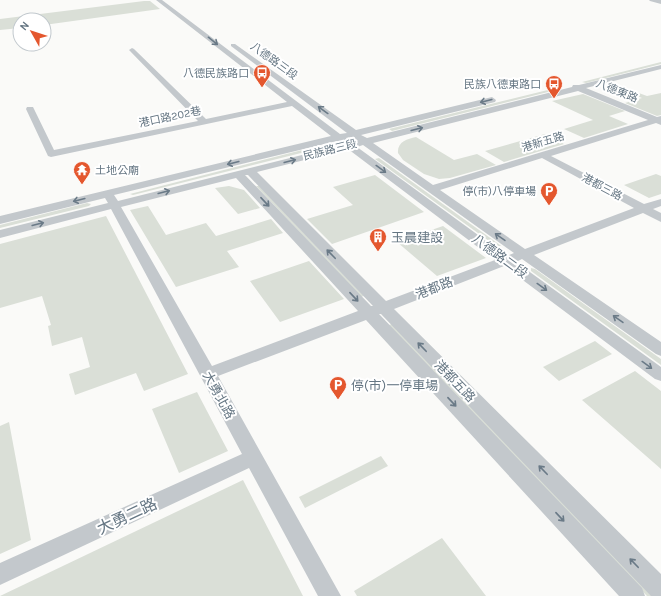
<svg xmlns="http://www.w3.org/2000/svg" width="661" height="596" viewBox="0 0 661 596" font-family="Karla,'Noto Sans TC',sans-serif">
	<rect width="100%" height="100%" fill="#fafaf8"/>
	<path fill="#dadfd7" d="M144 1H150L160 9 44 25V20H20V28L0 30V19Z
		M661 62V64L586 83 582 82Z
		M617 85 647 96 661 93V115L657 116 625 103 642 98 612 86Z
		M556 88 560 89 392 131 389 129Z
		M583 94 625 111 609 116 628 124 584 138 564 129 593 120 552 101Z
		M545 134 564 144 504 162 485 151Z
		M416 137 454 160 477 154 496 165 450 178 439 179 424 174 403 160 398 153C397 142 407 139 416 137Z
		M306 149 309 151 133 195 130 194Z
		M379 158 500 245 501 246H496L375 159Z
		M656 174 661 176V194L649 198 624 185Z
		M375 175 424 212 332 244 307 219 353 205 333 187Z
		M229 186 244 190 260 208 238 214 215 188Z
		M256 186H259L364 296 361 297Z
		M87 203 91 204 89 206 0 228V225Z
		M148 206 166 235 206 223 216 236 271 219 283 233 227 251 239 267 176 287 130 210Z
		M106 216 188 374 144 391 136 373 75 395 69 374 90 367 82 337 52 346 48 326 51 325 42 296 0 308V244Z
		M443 226 486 258 437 276 397 242Z
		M309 261 344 299 280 322 250 281Z
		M531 268 535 269 661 359V365L531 271Z
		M392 324 654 596H647L389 326V325Z
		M595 341 612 354 559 381 543 367Z
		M635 371 661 391V469L582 400Z
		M197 392 228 451 179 473 152 409Z
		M9 422 31 540 0 554V426Z
		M381 456 388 466 305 508 299 497Z
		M243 480 303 596H0Z
		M442 538 486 596H357L354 591Z"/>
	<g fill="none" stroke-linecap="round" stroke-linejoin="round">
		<path fill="#c3c8cc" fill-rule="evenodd" d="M156 0H162L340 134 347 133 231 46V44H235L356 130 492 97 496 100 495 102 361 135 367 138 572 87 573 85H579L661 65V69L586 88 657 117 661 116V125L656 123 551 156 644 204 661 199V206L653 209 661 213V222L643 213 534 255 661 342V356L656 354 522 259 516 262 661 367V381L655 379 504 266 394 309 661 574V596H651L381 314H379L642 588 645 596H619L366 320 218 376 341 596H318L249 468 0 585V563L242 454 111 209 0 238V230L108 203 105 198 0 224V216L331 136 292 106 51 157 48 156 26 109 27 107H33L34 109 54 150 198 121 130 51 129 50 132 48 134 49 206 119 287 102ZM578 91 648 120 433 185 373 143ZM352 137 358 141 351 142 346 138ZM337 141 342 145 118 201 114 195ZM363 145 514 253 507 256 357 147ZM348 149 495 260 386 301 257 172ZM542 158 634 208 525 249 440 190ZM245 175H248L373 306H371ZM236 178 358 311 212 366 121 207Z
			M649 0H661V4L650 1Z"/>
	</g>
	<defs><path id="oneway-shaft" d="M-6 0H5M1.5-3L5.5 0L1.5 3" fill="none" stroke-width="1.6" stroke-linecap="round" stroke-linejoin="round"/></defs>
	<g stroke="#6a7a87">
		<use href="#oneway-shaft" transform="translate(213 41) rotate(39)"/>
		<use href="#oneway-shaft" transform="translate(486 101) rotate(166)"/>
		<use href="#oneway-shaft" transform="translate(323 110) rotate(-144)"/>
		<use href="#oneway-shaft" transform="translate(417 129) rotate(-14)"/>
		<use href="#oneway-shaft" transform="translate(290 161) rotate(-14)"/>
		<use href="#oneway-shaft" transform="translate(233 163) rotate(166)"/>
		<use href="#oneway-shaft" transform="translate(381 169) rotate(36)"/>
		<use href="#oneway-shaft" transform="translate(164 192) rotate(-14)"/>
		<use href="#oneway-shaft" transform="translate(79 200) rotate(166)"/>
		<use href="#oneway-shaft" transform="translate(265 202) rotate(47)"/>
		<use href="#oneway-shaft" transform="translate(38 224) rotate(-14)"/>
		<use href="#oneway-shaft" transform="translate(500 237) rotate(-145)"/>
		<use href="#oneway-shaft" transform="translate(331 254) rotate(-134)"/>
		<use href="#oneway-shaft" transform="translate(542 287) rotate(36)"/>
		<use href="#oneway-shaft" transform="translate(354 297) rotate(47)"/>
		<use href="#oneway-shaft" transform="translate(618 319) rotate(-145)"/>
		<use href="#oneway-shaft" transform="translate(422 347) rotate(-134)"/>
		<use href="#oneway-shaft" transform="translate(647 365) rotate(36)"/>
		<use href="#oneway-shaft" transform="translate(452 402) rotate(47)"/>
		<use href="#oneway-shaft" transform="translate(543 470) rotate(-134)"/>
		<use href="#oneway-shaft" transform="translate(560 517) rotate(47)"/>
		<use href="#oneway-shaft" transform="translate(634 563) rotate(-134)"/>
	</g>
	<defs>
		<symbol id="bus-pin" viewBox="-11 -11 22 30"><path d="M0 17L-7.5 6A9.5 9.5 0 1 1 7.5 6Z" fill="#e4572e" stroke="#fff"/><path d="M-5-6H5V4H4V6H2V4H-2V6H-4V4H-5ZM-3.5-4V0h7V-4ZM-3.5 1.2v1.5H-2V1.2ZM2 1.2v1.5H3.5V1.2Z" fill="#fff"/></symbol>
		<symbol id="temple-pin" viewBox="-11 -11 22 30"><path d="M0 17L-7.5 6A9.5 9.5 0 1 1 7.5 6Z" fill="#e4572e" stroke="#fff"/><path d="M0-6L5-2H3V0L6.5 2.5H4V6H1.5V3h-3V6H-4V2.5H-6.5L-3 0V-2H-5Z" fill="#fff"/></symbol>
		<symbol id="parking-pin" viewBox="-11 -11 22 30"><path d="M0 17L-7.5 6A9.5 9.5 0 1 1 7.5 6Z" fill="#e4572e" stroke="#fff"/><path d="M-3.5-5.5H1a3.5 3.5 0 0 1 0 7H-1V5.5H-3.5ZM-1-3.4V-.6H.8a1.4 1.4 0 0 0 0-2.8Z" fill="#fff"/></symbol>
		<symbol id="building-pin" viewBox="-11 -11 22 30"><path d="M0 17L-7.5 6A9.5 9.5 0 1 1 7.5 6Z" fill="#e4572e" stroke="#fff"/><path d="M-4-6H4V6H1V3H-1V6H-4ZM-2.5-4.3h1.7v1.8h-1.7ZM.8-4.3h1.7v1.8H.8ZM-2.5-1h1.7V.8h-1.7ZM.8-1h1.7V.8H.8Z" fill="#fff"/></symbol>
	</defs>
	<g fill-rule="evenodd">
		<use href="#bus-pin" x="252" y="63" width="20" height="27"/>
		<use href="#bus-pin" x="544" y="74" width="20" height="27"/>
		<use href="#temple-pin" x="72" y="160" width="20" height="27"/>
		<use href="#parking-pin" x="539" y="181" width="20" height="27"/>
		<use href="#building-pin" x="368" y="227" width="20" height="27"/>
		<use href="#parking-pin" x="328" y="375" width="20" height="27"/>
	</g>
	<g text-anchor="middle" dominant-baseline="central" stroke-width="4" stroke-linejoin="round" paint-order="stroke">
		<g font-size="11" fill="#657683" stroke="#fff">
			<text transform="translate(274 61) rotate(36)">八德路三段</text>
			<text transform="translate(617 91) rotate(22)">八德東路</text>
			<text transform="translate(170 117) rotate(-12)">港口路202巷</text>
			<text transform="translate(543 142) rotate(-17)">港新五路</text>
			<text transform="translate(330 150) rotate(-14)">民族路三段</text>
			<text transform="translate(602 187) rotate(28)">港都三路</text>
		</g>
		<g font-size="11" fill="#657683" stroke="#fff" text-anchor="end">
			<text x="249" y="73">八德民族路口</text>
			<text x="541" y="84">民族八德東路口</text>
			<text x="95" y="170" text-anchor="start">土地公廟</text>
			<text x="536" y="191">停(市)八停車場</text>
		</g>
		<g font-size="13" fill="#657683" stroke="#fff" text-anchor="start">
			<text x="391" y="237">玉晨建設</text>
			<text x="351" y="385">停(市)一停車場</text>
		</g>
		<g font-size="13" fill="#657683" stroke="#fff">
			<text transform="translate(500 256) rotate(36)">八德路二段</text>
			<text transform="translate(434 288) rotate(-21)">港都路</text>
			<text transform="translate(455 381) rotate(46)">港都五路</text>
			<text transform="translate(219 395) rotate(61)">大勇北路</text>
		</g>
		<g font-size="16" fill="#657683" stroke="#fff">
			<text transform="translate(127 516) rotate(-25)">大勇二路</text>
		</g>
	</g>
	<g transform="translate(32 32) rotate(309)"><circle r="19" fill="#ffffff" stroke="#c1c8cd"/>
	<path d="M0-3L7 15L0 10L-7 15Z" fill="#e4572e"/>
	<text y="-6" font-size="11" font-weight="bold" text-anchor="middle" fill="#657683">N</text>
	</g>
</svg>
